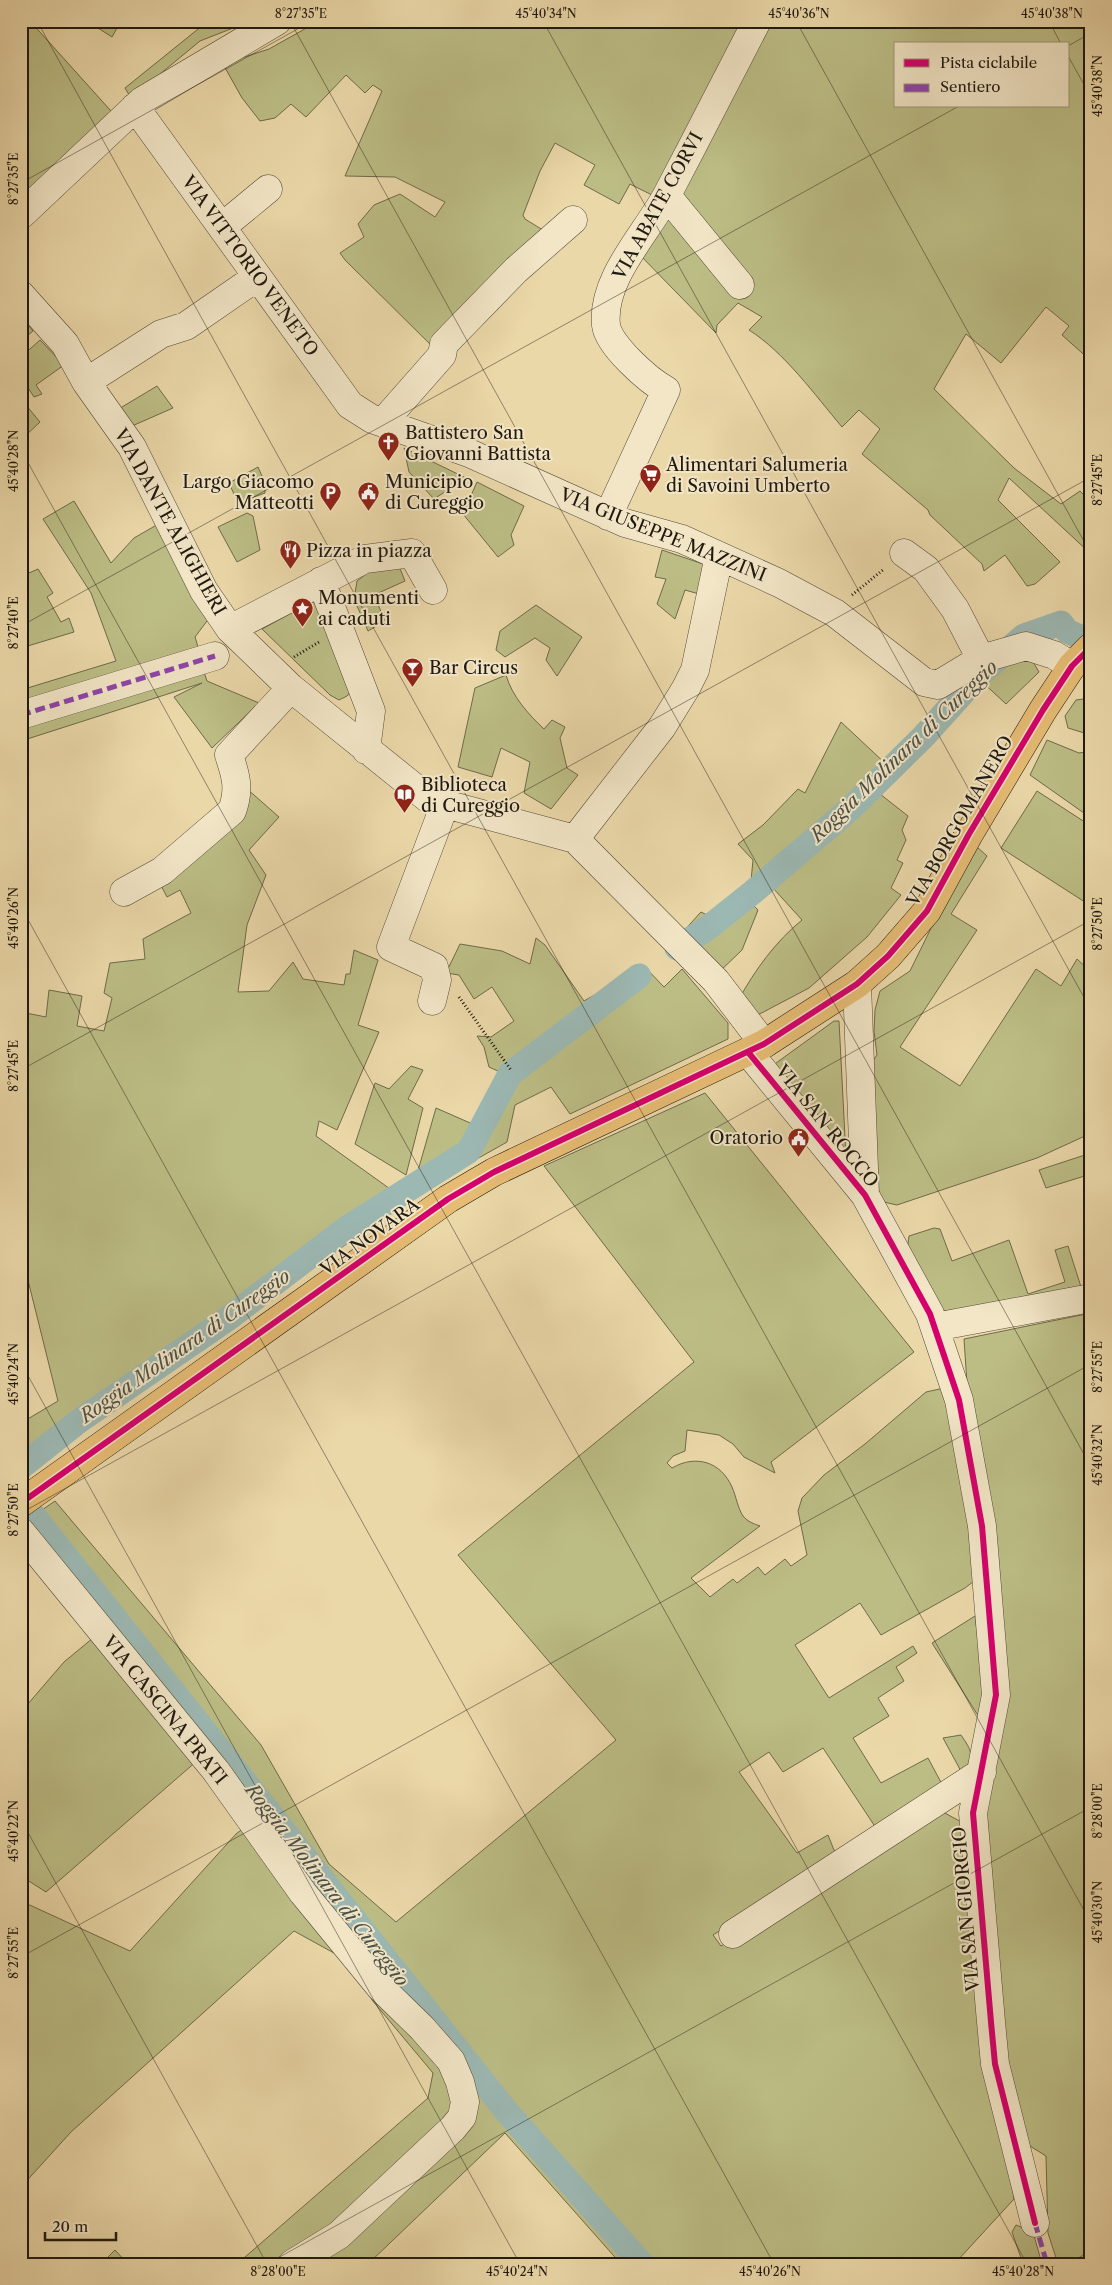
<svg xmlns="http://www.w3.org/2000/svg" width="1112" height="2285" viewBox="0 0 1112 2285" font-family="'Libre Caslon Text',serif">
	<rect width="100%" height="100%" fill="#ebd8a9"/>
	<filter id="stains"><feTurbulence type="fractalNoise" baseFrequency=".004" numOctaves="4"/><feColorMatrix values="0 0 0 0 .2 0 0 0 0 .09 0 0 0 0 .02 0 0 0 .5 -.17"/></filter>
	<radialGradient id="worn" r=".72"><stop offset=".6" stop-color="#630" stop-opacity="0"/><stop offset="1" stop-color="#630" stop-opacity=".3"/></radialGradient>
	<path fill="#bcbd85" stroke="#6e6a4a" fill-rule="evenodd" d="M21 21H30L111 111 21 200Z
		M87 21H107L117 28 112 37Z
		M208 21H251L200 41 131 98 125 88Z
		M341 21H744L654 196 630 184 619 204 584 185 595 165 555 143 540 171 523 215 525 219 559 240 437 351 345 260 340 253 364 237 358 224 374 205 400 194 435 217 445 202 395 177 345 176 382 91 373 85 365 93 346 75 306 117 291 104 275 118 260 121 242 98 223 64 269 49 310 26Z
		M772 21H1091V361L1062 335 1069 326 1046 307 1001 363 966 334 934 389 1014 468 1061 504 1080 491 1091 502V554L1009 478 998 500 1060 562 1035 584 1027 586 1005 555 984 571 982 564 930 515 928 510 862 454 880 429 859 410 842 427C815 395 784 352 749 330L762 317 738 303 717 325 716 333 637 252 680 195 716 119ZM896 44H1068V106H896Z
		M21 316 33 331 21 341Z
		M40 340 64 365 36 385 42 394 34 397 21 377V357Z
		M157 386 173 408 132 426 117 410Z
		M21 399 40 422 23 438 21 436Z
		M404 448 466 478 434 499 409 472Z
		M258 467 265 483V493L238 503 229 483Z
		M477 482 524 506 511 535 514 545 498 557 463 514Z
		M74 501 111 563 134 538 160 523 210 617 195 637 199 650 21 704V690L116 661 91 593 43 519Z
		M247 513 253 516 260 550 237 562 218 527Z
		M662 550 703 564 699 594 685 590 675 619 657 604 666 579 655 577Z
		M21 557 29 573 38 569 53 593 47 597 61 622 69 618 74 632 21 648Z
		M379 564 399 566 405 581 374 595 385 621 368 631 354 599 357 581Z
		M317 599 352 690 347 696 339 700 330 695 262 629Z
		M536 605 582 637 557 676 546 660 550 648 535 638 505 657 496 650 500 631Z
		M1032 660 1039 672 1006 704 979 679 960 699 951 690 979 667Z
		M202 666 207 681 259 703 212 748 174 697 202 683 21 741V724Z
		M506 675C512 696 528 714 544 729L552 720 565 727 560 738 567 768 578 775 551 809 524 793 530 762 501 748 492 777 458 767 475 688Z
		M1091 698V735L1068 728 1065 716 1076 700Z
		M841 722 887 765 899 755 911 764 880 794 908 816 902 830 906 840 897 860 903 863 891 888 901 895 867 937 809 988 754 1017 739 999C755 970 776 941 802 920L763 877 748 900 758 910 742 950 716 975 680 935 701 912 709 916 751 881 753 860 738 844 763 825 798 789 805 793Z
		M1047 740 1079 753 1091 751V782L1087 787 1091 790V818L1030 775Z
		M246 788 279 817 249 850 266 875 247 925 238 992 269 991 293 962 303 979 344 985 346 974H350L354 950 378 960 358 1025 379 1032 337 1130 319 1121 316 1136 407 1201 21 1476V1423L58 1401 21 1252V1007L26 1013 46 1017 49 990 82 996 77 1026 104 1031 112 998 104 993 110 963 145 959 143 939 191 913 180 890 167 897 155 874Z
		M1037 791 1091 826V906L1001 848Z
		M977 847 987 856 951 914 977 930 900 1047 960 1086 1036 969 1061 986 1077 959 1091 972V1122L1085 1136 1037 1158 897 1205 875 1200 868 1068 877 1055 874 1031 875 1010 880 991 910 971 937 916Z
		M536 938 545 945 584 1001 605 989 642 964 664 987 682 969 728 1023V1039L570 1114 551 1087 515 1105 507 1142 422 1190 415 1181 436 1108 477 1126 500 1072 489 1067 484 1047 477 1036 491 1037 514 1021 492 987 474 999 459 975 446 973 460 944 502 951 530 964Z
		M834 1021H839L846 1157 772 1066Z
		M411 1066 423 1070 408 1099 423 1108 406 1175 355 1144 375 1083 389 1089Z
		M705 1093 914 1352 771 1462 775 1473 744 1457 733 1444 719 1435 687 1430 685 1451 673 1456 667 1463 672 1468C696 1454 721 1462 732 1487 736 1496 738 1509 743 1516 748 1522 754 1524 760 1526L691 1578 710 1597 733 1579 737 1583 758 1567 765 1575 785 1559 791 1566 807 1555 798 1511 802 1498 824 1475 865 1444 926 1392 944 1388 965 1496 974 1581 965 1588 881 1635 860 1603 795 1645 829 1698 913 1646 917 1653 896 1667 904 1681 878 1698 889 1716 853 1738 881 1783 928 1758 943 1786 876 1828 823 1748 783 1772 769 1752 739 1772 797 1853 828 1835 836 1855 713 1935 721 1946 941 1811 967 1825 1014 2199 958 2260C946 2265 936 2264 924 2260L925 2264H621L505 2133 368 2264H237L428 2098 433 2073 372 2000 352 1963 294 1931 71 2132 21 2187V1901L130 1951 236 1834 262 1814 23 1523 55 1501 261 1745 329 1864 396 1922 616 1740 458 1555 694 1362 544 1166Z
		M1091 1153V1174L1046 1188 1039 1170Z
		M934 1228 940 1229 952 1261 1009 1240 1028 1294 1065 1282 1055 1250 1068 1246 1082 1290 987 1307 943 1311 906 1259 909 1236Z
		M1091 1313V2264H1058L1048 2233 1046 2156 1030 2146 1002 2061 984 1817 993 1771 964 1339Z
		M975 1616 984 1684 979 1717 932 1643Z
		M93 1638 198 1760 46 1892 21 1876V1712L64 1662Z
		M961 1735C972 1751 975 1756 962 1773L943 1738Z
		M1016 2225 1033 2232 1042 2264H1023L1012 2232Z
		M115 2250 128 2264H101Z"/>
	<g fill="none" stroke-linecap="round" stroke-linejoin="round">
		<path stroke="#9cb8b3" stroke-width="25" d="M677 948 709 927 753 892 851 808 923 737 979 675 1024 636 1061 623 1067 631 1091 642
			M21 1467 79 1421 226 1320 347 1228 469 1151 510 1074 639 976
			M21 1500 507 2112 642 2264"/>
		<defs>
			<path id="minor" d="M135 107 350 405 372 419 469 453 625 523 682 539 779 583 835 613 924 682 938 685 981 659 1026 646 1054 655 1072 666
				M667 196 740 285
				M21 215 142 101 277 21
				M222 227 268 189
				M21 295 65 344 86 382 132 447 204 591 230 629 291 688 430 800 575 839 716 981 764 1044
				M86 382 161 334 186 326 257 277
				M383 422 442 355 444 344 516 270 573 220
				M608 516 666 390C649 381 608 345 606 325 601 278 648 232 668 193 698 136 727 79 757 21
				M904 553 926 569 955 609 981 659
				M321 581 371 711 366 750
				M230 629 365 559 412 553 433 590
				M21 715 215 656
				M575 839 662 727 686 688 695 670 719 556
				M124 892 162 871 232 811C240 789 236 776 229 755L291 688
				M857 984 865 1195
				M432 1001 437 980 434 967 391 947 445 804
				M748 1052 865 1195 930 1314 959 1400 982 1526 996 1695 973 1813 991 2022 995 2064 1035 2223
				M935 1327 1091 1298
				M21 1532 216 1771 303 1893 380 1987 422 2028 451 2061 460 2082 465 2102 462 2117 453 2128 339 2235 292 2264
				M733 1934 982 1772"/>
			<path id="major" d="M21 1503 448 1199 494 1172 764 1044 857 984 888 956 927 911 969 834 1043 710 1072 666 1091 647"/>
		</defs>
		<use href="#minor" stroke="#524836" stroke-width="29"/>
		<use href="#major" stroke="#1f180f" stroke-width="29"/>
		<path stroke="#1f180f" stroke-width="3" stroke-dasharray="1 2.5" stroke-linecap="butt" d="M852 595 884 569
			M294 657 319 642
			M459 997 511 1070"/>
		<use href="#minor" stroke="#f2e6c7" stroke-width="28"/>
		<use href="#major" stroke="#e6bc74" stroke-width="28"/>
		<path stroke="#8e44ad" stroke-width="5" stroke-dasharray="10 5" stroke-linecap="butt" d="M21 715 215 656
			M1035 2223 1047 2264"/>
		<defs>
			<path id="cycleway" d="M748 1052 865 1195 930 1314 959 1400 982 1526 996 1695 973 1813 991 2022 995 2064 1035 2223
				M21 1503 448 1199 494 1172 764 1044 857 984 888 956 927 911 969 834 1043 710 1072 666 1091 647"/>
		</defs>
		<use href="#cycleway" stroke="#f2e6c7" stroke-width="9"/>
		<use href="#cycleway" stroke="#d6006c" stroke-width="6"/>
	</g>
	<path fill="none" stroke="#1f180f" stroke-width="1" stroke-opacity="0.45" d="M37 21 1091 1923M290 21 1091 1467M543 21 1091 1010M796 21 1091 554M1049 21 1061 44M1068 46 1091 33M1068 56 1091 97M21 183 312 21M21 450 1027 2264M21 626 959 106M21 907 774 2264M21 1070 1091 477M21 1363 520 2264M21 1513 1091 920M21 1820 267 2264M21 1957 1091 1364M267 2264 1091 1807M1067 2264 1091 2251"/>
	<defs>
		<symbol id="church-pin" viewBox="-11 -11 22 30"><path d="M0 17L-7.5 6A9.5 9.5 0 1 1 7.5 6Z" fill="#8f2418" stroke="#f2e6c7"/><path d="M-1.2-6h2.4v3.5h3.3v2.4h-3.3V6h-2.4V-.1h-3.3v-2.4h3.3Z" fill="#fff"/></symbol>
		<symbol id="supermarket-pin" viewBox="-11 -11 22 30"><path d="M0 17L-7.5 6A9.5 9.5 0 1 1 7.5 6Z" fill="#8f2418" stroke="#f2e6c7"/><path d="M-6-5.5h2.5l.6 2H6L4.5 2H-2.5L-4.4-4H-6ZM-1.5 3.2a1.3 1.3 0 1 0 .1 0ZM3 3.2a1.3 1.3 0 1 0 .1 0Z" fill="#fff"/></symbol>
		<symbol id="parking-pin" viewBox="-11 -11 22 30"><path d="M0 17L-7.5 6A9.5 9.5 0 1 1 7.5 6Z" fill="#8f2418" stroke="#f2e6c7"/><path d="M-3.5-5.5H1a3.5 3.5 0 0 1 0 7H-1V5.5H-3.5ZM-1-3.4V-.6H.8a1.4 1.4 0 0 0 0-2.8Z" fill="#fff"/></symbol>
		<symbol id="civic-pin" viewBox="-11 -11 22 30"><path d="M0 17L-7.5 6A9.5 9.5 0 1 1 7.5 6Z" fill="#8f2418" stroke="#f2e6c7"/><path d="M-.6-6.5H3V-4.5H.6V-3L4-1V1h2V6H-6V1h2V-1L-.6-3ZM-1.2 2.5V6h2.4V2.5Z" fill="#fff"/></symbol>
		<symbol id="restaurant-pin" viewBox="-11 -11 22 30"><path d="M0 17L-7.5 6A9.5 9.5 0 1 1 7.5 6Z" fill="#8f2418" stroke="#f2e6c7"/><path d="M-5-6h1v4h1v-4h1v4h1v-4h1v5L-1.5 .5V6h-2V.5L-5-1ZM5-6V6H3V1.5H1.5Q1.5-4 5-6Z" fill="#fff"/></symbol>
		<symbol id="sight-pin" viewBox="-11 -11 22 30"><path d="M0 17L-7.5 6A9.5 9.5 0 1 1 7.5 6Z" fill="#8f2418" stroke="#f2e6c7"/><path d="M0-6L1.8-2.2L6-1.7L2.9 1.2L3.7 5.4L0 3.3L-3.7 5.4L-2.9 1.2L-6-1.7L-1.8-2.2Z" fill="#fff"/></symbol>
		<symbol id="bar-pin" viewBox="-11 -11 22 30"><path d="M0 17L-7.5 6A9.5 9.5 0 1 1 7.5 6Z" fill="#8f2418" stroke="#f2e6c7"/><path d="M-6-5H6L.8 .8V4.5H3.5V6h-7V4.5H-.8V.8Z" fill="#fff"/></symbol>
		<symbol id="library-pin" viewBox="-11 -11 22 30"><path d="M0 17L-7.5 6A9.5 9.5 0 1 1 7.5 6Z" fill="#8f2418" stroke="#f2e6c7"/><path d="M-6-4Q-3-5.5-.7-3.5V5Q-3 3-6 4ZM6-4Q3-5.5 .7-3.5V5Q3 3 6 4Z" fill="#fff"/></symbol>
	</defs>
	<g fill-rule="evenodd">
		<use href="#church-pin" x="376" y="430" width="25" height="34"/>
		<use href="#supermarket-pin" x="638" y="462" width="25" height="34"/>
		<use href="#parking-pin" x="318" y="480" width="25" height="34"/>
		<use href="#civic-pin" x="356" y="480" width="25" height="34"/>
		<use href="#restaurant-pin" x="278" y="538" width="25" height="34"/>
		<use href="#sight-pin" x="290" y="596" width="25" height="34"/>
		<use href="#bar-pin" x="400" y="656" width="25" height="34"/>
		<use href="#library-pin" x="392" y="782" width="25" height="34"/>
		<use href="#civic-pin" x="786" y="1126" width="25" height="34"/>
	</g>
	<g text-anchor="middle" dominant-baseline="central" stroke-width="4" stroke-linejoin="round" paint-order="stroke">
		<g font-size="18" fill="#1f180f" stroke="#f2e6c7">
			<text transform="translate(658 206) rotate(-61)">VIA ABATE CORVI</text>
			<text transform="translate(250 266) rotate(54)">VIA VITTORIO VENETO</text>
			<text transform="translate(170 522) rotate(61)">VIA DANTE ALIGHIERI</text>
			<text transform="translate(663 535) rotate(22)">VIA GIUSEPPE MAZZINI</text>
			<text transform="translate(960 821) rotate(-60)">VIA BORGOMANERO</text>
			<text transform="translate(827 1126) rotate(51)">VIA SAN ROCCO</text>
			<text transform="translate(370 1237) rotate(-36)">VIA NOVARA</text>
			<text transform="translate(165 1710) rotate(51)">VIA CASCINA PRATI</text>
			<text transform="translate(966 1909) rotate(-95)">VIA SAN GIORGIO</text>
		</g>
		<g font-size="18" fill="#1f180f" stroke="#f2e6c7" text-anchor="start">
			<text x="405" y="433">Battistero San<tspan x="405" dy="21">Giovanni Battista</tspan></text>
			<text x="666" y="465">Alimentari Salumeria<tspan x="666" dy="21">di Savoini Umberto</tspan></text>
			<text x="314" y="482" text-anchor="end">Largo Giacomo<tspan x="314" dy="21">Matteotti</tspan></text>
			<text x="385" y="482">Municipio<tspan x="385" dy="21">di Cureggio</tspan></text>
			<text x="306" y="551">Pizza in piazza</text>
			<text x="318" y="598">Monumenti<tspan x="318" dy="21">ai caduti</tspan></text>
			<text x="429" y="668">Bar Circus</text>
			<text x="421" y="785">Biblioteca<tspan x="421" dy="21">di Cureggio</tspan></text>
			<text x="783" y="1138" text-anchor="end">Oratorio</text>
		</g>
		<g font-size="19" font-style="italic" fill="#4b5048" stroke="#f2e6c7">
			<text transform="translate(904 751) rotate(-44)">Roggia Molinara di Cureggio</text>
			<text transform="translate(185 1346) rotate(-35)">Roggia Molinara di Cureggio</text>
			<text transform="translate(327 1885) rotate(52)">Roggia Molinara di Cureggio</text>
		</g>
	</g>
	<rect width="1112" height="2285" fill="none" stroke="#ebd8a9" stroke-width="55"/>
	<rect x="894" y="42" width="175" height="65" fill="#f2e6c7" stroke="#9e947d"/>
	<rect x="904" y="59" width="25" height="8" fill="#d6006c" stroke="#9e947d"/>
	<text x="940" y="68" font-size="15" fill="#1f180f">Pista ciclabile</text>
	<rect x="904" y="84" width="25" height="8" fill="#8e44ad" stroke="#9e947d"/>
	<text x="940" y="92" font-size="15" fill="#1f180f">Sentiero</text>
	<path d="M45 2232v8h71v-8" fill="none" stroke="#1f180f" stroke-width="2.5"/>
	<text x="52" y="2232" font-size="15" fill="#1f180f" stroke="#f2e6c7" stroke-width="4" paint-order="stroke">20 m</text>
	<rect x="28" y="28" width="1056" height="2230" fill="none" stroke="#1f180f" stroke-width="2"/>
	<g font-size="12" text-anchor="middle" fill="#1f180f">
		<text x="301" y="18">8°27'35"E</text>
		<text x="546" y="18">45°40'34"N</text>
		<text x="799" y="18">45°40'36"N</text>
		<text x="1052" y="18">45°40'38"N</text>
		<text transform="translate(1098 86) rotate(-90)" y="4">45°40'38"N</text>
		<text transform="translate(14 179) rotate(-90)" y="4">8°27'35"E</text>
		<text transform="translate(14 461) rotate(-90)" y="4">45°40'28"N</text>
		<text transform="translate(1098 480) rotate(-90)" y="4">8°27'45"E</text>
		<text transform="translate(14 623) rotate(-90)" y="4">8°27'40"E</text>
		<text transform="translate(14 918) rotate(-90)" y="4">45°40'26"N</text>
		<text transform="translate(1098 924) rotate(-90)" y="4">8°27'50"E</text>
		<text transform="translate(14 1066) rotate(-90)" y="4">8°27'45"E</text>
		<text transform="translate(1098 1367) rotate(-90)" y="4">8°27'55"E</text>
		<text transform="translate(14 1374) rotate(-90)" y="4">45°40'24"N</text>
		<text transform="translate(1098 1455) rotate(-90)" y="4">45°40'32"N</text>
		<text transform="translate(14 1510) rotate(-90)" y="4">8°27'50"E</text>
		<text transform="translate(1098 1811) rotate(-90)" y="4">8°28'00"E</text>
		<text transform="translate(14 1831) rotate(-90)" y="4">45°40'22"N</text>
		<text transform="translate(1098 1912) rotate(-90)" y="4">45°40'30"N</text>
		<text transform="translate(14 1953) rotate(-90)" y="4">8°27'55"E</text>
		<text x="278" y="2276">8°28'00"E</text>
		<text x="517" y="2276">45°40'24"N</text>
		<text x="770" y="2276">45°40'26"N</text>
		<text x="1023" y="2276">45°40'28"N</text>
	</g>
	<rect width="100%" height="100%" filter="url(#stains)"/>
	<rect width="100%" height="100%" fill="url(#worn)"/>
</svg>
